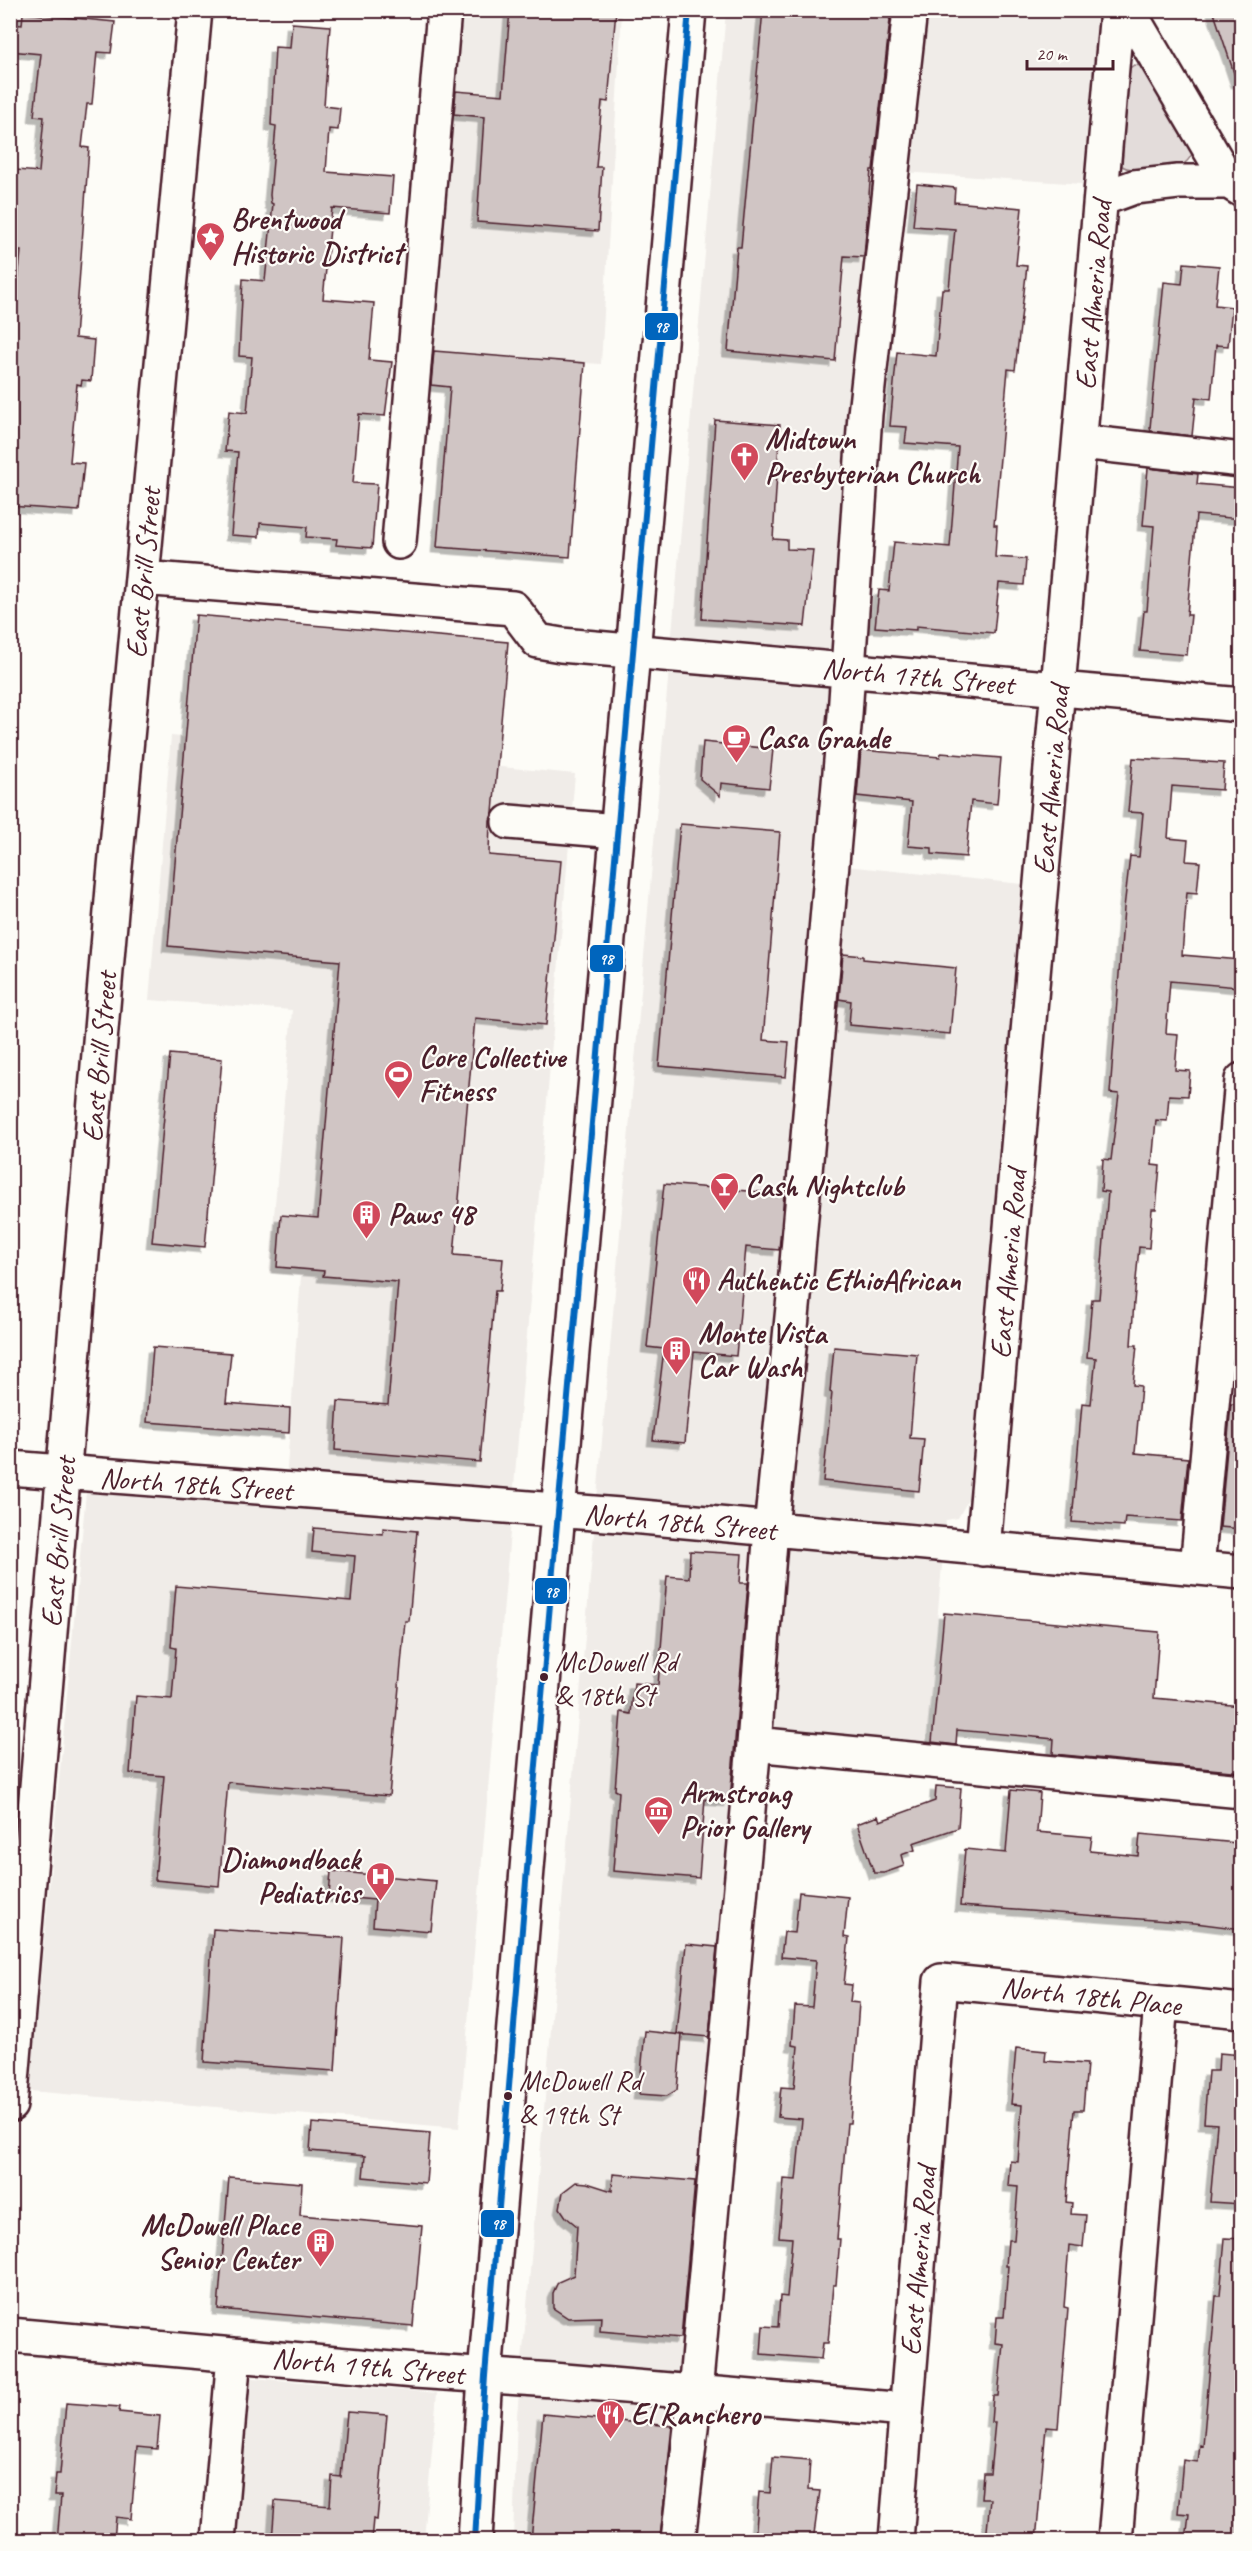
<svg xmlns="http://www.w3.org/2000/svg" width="1252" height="2551" viewBox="0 0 1252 2551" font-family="Caveat,sans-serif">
	<defs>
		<filter id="shadow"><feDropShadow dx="-5.5" dy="5.5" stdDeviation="0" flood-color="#0004"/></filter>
	</defs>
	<rect width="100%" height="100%" fill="#fdfcf7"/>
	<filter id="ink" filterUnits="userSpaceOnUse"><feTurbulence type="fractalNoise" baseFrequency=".0167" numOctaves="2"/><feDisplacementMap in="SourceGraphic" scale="12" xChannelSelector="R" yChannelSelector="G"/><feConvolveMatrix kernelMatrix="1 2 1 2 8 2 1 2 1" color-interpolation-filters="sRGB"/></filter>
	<g filter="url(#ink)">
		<path fill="#f0ece8" d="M455 11H622L601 364 425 353Z
			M726 11H1098L1082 184 903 172 816 863 1022 884 968 1500 958 1518 946 1520 925 1758 768 1743 687 2540H513L517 2415 526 2317Z
			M171 736 575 774 459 2128 30 2091 86 1492 284 1508 301 1276 269 1273 292 1010 149 1000Z
			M241 2377 437 2393 424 2540H228Z"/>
		<path fill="#e3dcda" stroke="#967e82" stroke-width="1.5" d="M1134 65 1142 66 1193 152C1190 159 1187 163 1180 166 1167 170 1133 173 1122 166L1127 81 1130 68Z"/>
		<path fill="#d0c5c4" stroke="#4a1f2b" stroke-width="1.5" filter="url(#shadow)" d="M510 10H616L608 102 602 101 596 167H602L598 231 477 222 484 117 454 114 456 91 503 95Z
			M763 10H815L889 17 890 20 873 170H871L864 257 844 256 835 361 728 351 737 247H741Z
			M1213 10H1242V82H1237Z
			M23 13 115 22 111 53 97 52 92 104H87L82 147 89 148 75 338 94 340 91 381 82 380 81 385 77 384 70 462 84 463 79 511 10 506V333H13L21 251H10V196L16 197 17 170 39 172 44 117 34 116 41 54 10 51V24L22 25Z
			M292 23 330 26 324 106 340 108 338 130 329 129 326 172 393 177 390 213 332 208 323 299 374 303 369 360 392 362 385 416 359 414 353 483 377 484 372 548 336 545 337 539 306 537 307 527 260 523 259 537 231 535 238 452 225 451 229 411 247 413 252 357 239 356 243 279 265 281 273 204 271 203 270 195 276 126 271 125 275 47 290 48Z
			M917 184 955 188 954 202 1022 208 1016 265 1027 266 1015 370 1008 369 994 525H997L995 557 1026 559 1024 585 999 583 994 633 916 626V630L875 627 879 590 889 591 894 542 950 547 958 447 905 443 907 427 890 426 897 352 936 356 942 289H949L955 229 913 226Z
			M1184 263 1219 266 1215 305 1232 307 1228 346 1216 345 1211 399 1196 397 1192 436 1151 431 1150 428 1164 282 1182 284Z
			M434 351 585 363 570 557 437 547 450 387 431 385Z
			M715 420 780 425 773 539 787 540V549L813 550 805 626 702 619Z
			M1148 468 1198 474 1197 484 1242 488V519L1196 515 1187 615H1191L1187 655 1140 651 1144 611H1147L1154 526 1143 525Z
			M196 615 508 642 493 812 490 820 489 855 561 861 546 1025 475 1018 454 1255 503 1259 500 1291H495L480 1462 335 1450 338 1401 388 1405 398 1282 323 1276 324 1271 277 1267 281 1215 318 1218 340 961 168 946Z
			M703 742 773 749 769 788 721 783 720 796 700 779Z
			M861 750 940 757 941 753 1001 758 997 804 971 801 966 857 932 854V848L908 846 912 802 857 796Z
			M1133 758 1224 763 1222 790 1172 786 1168 838 1188 840 1186 861 1200 862 1197 893 1187 892 1182 955 1241 960 1238 987 1170 981 1166 1033 1178 1034 1175 1070 1190 1071 1188 1096 1169 1095 1167 1121 1156 1120 1152 1165 1160 1166 1156 1209H1152L1149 1248 1139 1247 1134 1302 1131 1345H1137L1133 1385 1141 1386 1135 1453 1188 1458 1182 1521 1125 1517 1124 1526 1072 1522 1082 1403 1091 1404 1096 1358 1087 1357 1092 1299H1099L1108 1192 1101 1191 1103 1159 1111 1160 1119 1094 1110 1093 1124 908 1130 856 1139 857 1143 813 1128 812Z
			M680 824 780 832 763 1040 789 1042 786 1077 659 1066Z
			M843 954 863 956V959L956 968 950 1034 849 1025 851 1001 839 999Z
			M170 1054 222 1059 205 1247 152 1242Z
			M664 1184 784 1194 779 1250 746 1247 736 1356 694 1352 685 1443 653 1440 664 1349 647 1347Z
			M153 1347 231 1353 226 1403 290 1408 289 1433 147 1422Z
			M834 1347 917 1354 910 1438 924 1439 919 1491 823 1481 832 1393 830 1392Z
			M1231 1404H1242V1529L1220 1527Z
			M314 1528 383 1534V1528L417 1531 409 1621H405L389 1796 228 1782 219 1886 155 1880 164 1776 130 1773 136 1696 172 1699 176 1648 171 1647 176 1586 351 1601 355 1556 312 1552Z
			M690 1551 742 1554 740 1583H748L730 1801 705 1799 699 1878 613 1871 619 1792 615 1790 621 1712 631 1714 634 1683 658 1685 667 1576 689 1578Z
			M944 1613 1159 1632 1154 1698 1242 1706V1772L1053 1754 1054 1739 1024 1736 957 1730 956 1745 932 1742Z
			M936 1786 961 1788 958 1828 913 1843 915 1850 901 1855 904 1866 884 1873H874L857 1824 878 1816 880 1821 935 1801Z
			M1011 1790 1040 1793 1037 1832 1092 1837 1090 1851 1138 1856 1140 1834 1237 1843 1236 1859 1242 1860V1929L1195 1923 960 1906 965 1849 1006 1853Z
			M331 1871 436 1881 431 1931 373 1926 375 1900 329 1896Z
			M799 1892 848 1897 844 1937 849 1938 844 1984 852 1985 850 2002 859 2003 850 2123H847L837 2239H840L836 2285H833L828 2343H823L821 2359 761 2354 763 2326 778 2327 780 2296 787 2297 792 2238 779 2237 784 2179 796 2180 802 2119 778 2117 781 2087 794 2088 798 2046 792 2045 795 2006 812 2007 816 1960 781 1957 784 1932 795 1933Z
			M213 1929 344 1938 335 2071 204 2062Z
			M686 1944 717 1947 709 2037 677 2034Z
			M645 2031 682 2035 677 2090 667 2096 639 2094Z
			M1016 2048 1046 2051 1045 2061 1087 2064 1083 2110H1074L1066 2202 1072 2203 1071 2214 1086 2215 1083 2247 1069 2245 1064 2307 1068 2308 1058 2428 1046 2427 1036 2541H986L990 2499H981L983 2473H990L995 2422H991L993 2396H998L1003 2344 995 2343 997 2317H1004L1008 2266H1006L1008 2240H1014L1018 2187 1008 2186 1010 2161 1018 2162 1022 2105 1011 2104Z
			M1219 2053 1242 2055V2204L1210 2202 1217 2124 1204 2123 1208 2071H1218Z
			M312 2123 430 2133 426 2183 363 2177 365 2156 310 2151Z
			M613 2174 695 2181 681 2338 600 2331 601 2317 568 2318 553 2308V2293L558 2282 574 2275 577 2226 566 2217 560 2208 563 2192 576 2182 587 2183 612 2191Z
			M229 2177 302 2183 300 2215 422 2226 413 2326 218 2309Z
			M1225 2238 1242 2239V2541H1186L1189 2514 1178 2513 1183 2460 1198 2462 1200 2445 1203 2446 1216 2296H1220Z
			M66 2403 120 2407 119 2412 160 2416 157 2449 137 2447 131 2519 116 2517 114 2541H57L61 2496H54L56 2474H60Z
			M347 2412 387 2415 377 2520 373 2519 371 2541H272L275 2501 330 2506 332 2476 341 2477Z
			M543 2414 672 2426 660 2541H531Z
			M773 2457 810 2460 808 2490 820 2491 813 2541H755L759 2492 770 2493Z"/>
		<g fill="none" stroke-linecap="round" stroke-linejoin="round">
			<defs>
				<path id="minor" d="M1128 10 1229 182 1242 190
					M1101 199 1134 187 1178 182H1229
					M1081 442 1242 460
					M399 542 444 10
					M142 578 513 608 538 641 561 645 1242 705
					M509 822 617 831
					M10 1468 620 1515 1242 1572
					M983 1549 1117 10
					M1197 1568 1242 1080
					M754 1744 1242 1791
					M10 2105 113 888 195 10
					M10 2335 415 2371 553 2380 906 2410
					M218 2540 234 2355
					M678 2540 695 2393 754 1744 771 1529 794 1297 845 715 865 414 909 19 907 10
					M896 2540 941 1981 1242 2011
					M1115 2540 1161 2003"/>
				<path id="major" d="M475 2540 485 2376 529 1845 689 10"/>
			</defs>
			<use href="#minor" stroke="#4a1f2b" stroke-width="38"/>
			<use href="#major" stroke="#4a1f2b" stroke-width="38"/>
			<use href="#minor" stroke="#fdfcf7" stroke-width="33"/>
			<use href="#major" stroke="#fdfcf7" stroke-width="33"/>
			<defs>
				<path id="bus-1" d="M475 2540 485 2376 529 1845 689 10"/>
			</defs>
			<use href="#bus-1" stroke="#fdfcf7" stroke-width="10"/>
			<use href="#bus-1" stroke="#0065bd" stroke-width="6"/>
		</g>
	</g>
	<defs>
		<symbol id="sight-pin" viewBox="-11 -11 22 30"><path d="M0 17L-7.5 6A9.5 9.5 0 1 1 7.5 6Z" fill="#d1495b" stroke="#fdfcf7"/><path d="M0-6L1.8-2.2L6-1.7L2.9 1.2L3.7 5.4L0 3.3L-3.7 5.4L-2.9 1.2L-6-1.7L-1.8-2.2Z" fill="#fff"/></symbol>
		<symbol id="church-pin" viewBox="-11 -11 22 30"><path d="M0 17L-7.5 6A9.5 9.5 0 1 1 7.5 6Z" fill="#d1495b" stroke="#fdfcf7"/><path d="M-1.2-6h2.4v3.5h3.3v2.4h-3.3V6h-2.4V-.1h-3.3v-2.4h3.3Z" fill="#fff"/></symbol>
		<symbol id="cafe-pin" viewBox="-11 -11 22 30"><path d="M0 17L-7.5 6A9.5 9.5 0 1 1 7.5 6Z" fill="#d1495b" stroke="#fdfcf7"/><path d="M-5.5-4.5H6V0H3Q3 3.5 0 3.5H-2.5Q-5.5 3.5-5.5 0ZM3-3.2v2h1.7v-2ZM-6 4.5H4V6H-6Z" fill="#fff"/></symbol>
		<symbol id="stadium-pin" viewBox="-11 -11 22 30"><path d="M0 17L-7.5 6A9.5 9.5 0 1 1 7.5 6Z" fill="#d1495b" stroke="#fdfcf7"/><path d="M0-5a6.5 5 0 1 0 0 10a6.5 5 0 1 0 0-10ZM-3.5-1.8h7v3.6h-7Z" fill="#fff"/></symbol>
		<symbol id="bar-pin" viewBox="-11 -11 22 30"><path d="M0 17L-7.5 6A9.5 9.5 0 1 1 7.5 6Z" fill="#d1495b" stroke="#fdfcf7"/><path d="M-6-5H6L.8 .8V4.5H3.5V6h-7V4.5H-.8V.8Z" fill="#fff"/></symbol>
		<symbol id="building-pin" viewBox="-11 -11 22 30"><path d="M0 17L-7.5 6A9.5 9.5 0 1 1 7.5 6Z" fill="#d1495b" stroke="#fdfcf7"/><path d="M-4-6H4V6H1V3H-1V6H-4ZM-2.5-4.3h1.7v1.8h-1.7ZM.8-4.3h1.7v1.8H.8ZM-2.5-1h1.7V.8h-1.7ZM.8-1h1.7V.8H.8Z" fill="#fff"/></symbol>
		<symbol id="restaurant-pin" viewBox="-11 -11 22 30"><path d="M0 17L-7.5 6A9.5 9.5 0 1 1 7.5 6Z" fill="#d1495b" stroke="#fdfcf7"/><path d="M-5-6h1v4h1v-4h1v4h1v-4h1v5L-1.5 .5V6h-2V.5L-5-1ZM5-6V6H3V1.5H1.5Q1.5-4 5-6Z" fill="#fff"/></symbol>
		<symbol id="museum-pin" viewBox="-11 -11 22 30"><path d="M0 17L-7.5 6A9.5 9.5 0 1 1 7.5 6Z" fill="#d1495b" stroke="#fdfcf7"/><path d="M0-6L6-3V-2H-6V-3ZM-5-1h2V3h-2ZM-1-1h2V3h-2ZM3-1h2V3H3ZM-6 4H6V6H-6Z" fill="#fff"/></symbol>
		<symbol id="hospital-pin" viewBox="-11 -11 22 30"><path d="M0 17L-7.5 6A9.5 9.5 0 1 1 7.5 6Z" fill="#d1495b" stroke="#fdfcf7"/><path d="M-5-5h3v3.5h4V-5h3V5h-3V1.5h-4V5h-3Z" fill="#fff"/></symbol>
	</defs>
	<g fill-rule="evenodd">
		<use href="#sight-pin" x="194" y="220" width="33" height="45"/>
		<use href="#church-pin" x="728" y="440" width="33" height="45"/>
		<use href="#cafe-pin" x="720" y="722" width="33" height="45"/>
		<use href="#stadium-pin" x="382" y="1058" width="33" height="45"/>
		<use href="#bar-pin" x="708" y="1170" width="33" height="45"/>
		<use href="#building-pin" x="350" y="1198" width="33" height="45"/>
		<use href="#restaurant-pin" x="680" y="1264" width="33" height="45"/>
		<use href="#building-pin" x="660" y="1334" width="33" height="45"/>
		<use href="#museum-pin" x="642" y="1794" width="33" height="45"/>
		<use href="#hospital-pin" x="364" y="1860" width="33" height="45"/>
		<use href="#building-pin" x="304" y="2226" width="33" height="45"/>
		<use href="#restaurant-pin" x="594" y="2398" width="33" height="45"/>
	</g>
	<g fill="#4a1f2b" stroke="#fdfcf7" stroke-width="2">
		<circle cx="544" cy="1677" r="5"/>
		<circle cx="508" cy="2096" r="5"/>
	</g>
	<g text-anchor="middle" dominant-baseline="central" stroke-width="4.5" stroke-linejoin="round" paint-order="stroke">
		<g font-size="28" fill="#4a1f2b" stroke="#fdfcf7" text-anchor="start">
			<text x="555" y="1661">McDowell Rd<tspan x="555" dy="34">&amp; 18th St</tspan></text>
			<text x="519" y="2080">McDowell Rd<tspan x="519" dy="34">&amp; 19th St</tspan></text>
		</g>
		<g font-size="30" font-weight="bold" fill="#4a1f2b" stroke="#fdfcf7" text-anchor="start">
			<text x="231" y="219">Brentwood<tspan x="231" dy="34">Historic District</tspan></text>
			<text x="765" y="439">Midtown<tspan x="765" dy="34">Presbyterian Church</tspan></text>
			<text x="757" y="738">Casa Grande</text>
			<text x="419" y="1057">Core Collective<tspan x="419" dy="34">Fitness</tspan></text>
			<text x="745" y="1186">Cash Nightclub</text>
			<text x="388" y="1214">Paws 48</text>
			<text x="717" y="1280">Authentic EthioAfrican</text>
			<text x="698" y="1333">Monte Vista<tspan x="698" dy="34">Car Wash</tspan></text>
			<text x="680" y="1793">Armstrong<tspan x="680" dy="34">Prior Gallery</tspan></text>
			<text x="360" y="1859" text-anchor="end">Diamondback<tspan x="360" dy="34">Pediatrics</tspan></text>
			<text x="299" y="2225" text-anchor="end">McDowell Place<tspan x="299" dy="34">Senior Center</tspan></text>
			<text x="631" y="2414">El Ranchero</text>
		</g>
		<g font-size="30" fill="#4a1f2b" stroke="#fdfcf7">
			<text transform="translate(1093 295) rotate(-85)">East Almeria Road</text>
			<text transform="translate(143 573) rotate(-85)">East Brill Street</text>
			<text transform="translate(918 676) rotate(5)">North 17th Street</text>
			<text transform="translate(1051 780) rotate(-85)">East Almeria Road</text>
			<text transform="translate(99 1057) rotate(-85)">East Brill Street</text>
			<text transform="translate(1008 1264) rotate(-85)">East Almeria Road</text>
			<text transform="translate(196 1484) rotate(4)">North 18th Street</text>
			<text transform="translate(680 1522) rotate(5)">North 18th Street</text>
			<text transform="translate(58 1542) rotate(-85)">East Brill Street</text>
			<text transform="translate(1091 1996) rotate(6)">North 18th Place</text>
			<text transform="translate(918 2261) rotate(-85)">East Almeria Road</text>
			<text transform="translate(368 2366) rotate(5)">North 19th Street</text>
		</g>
	</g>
	<g stroke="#fdfcf7" stroke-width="2">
		<rect x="644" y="312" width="35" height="29" rx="6" fill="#0065bd"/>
		<rect x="589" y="944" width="35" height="29" rx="6" fill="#0065bd"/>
		<rect x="534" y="1577" width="34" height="28" rx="6" fill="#0065bd"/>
		<rect x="480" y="2209" width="35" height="29" rx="6" fill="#0065bd"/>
	</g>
	<g font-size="16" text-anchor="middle" font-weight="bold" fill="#fff">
		<text x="661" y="332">98</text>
		<text x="606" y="964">98</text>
		<text x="551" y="1597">98</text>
		<text x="498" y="2229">98</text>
	</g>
	<rect width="1252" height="2551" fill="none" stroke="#fdfcf7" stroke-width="36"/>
	<rect x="18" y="18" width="1216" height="2515" fill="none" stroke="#4a1f2b" stroke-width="2" filter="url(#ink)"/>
	<path d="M1027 60v9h86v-9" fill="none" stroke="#4a1f2b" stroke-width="3"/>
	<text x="1036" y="60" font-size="18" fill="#4a1f2b" stroke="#fdfcf7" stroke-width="4.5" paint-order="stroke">20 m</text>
</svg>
